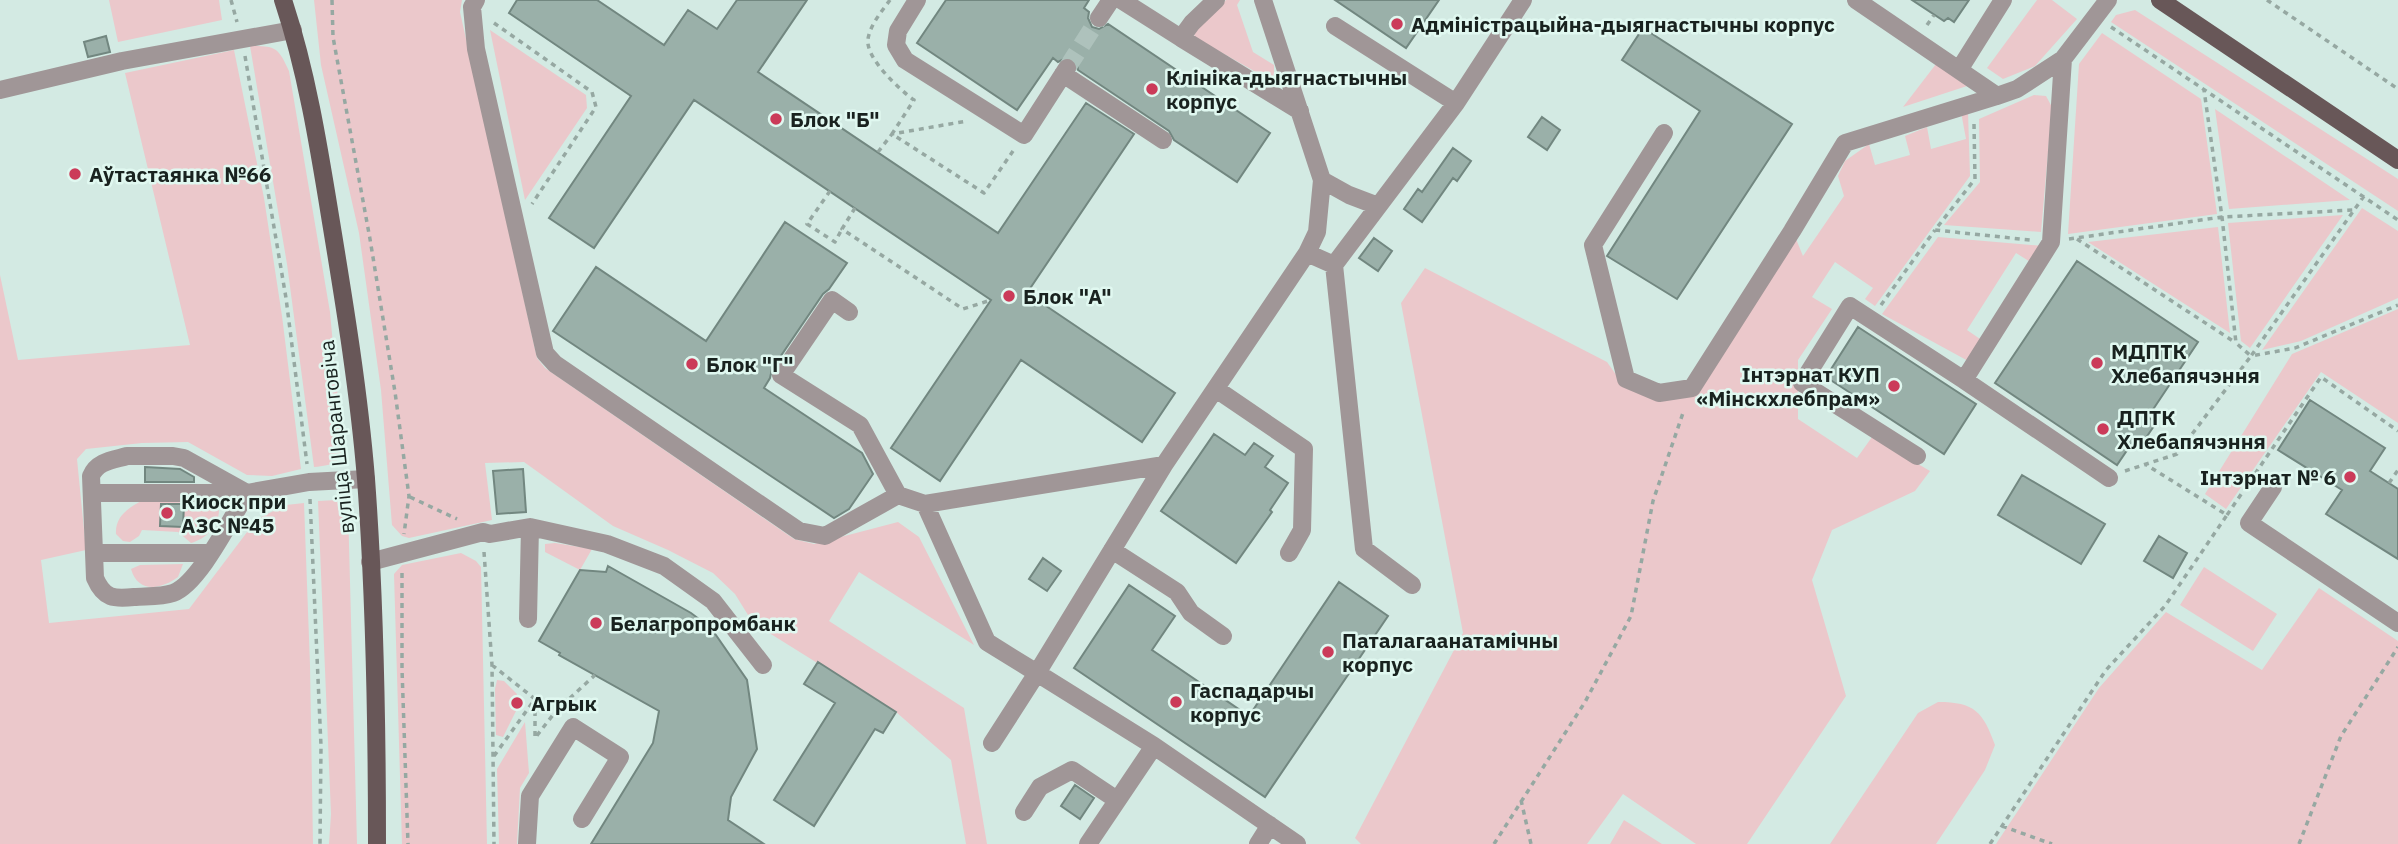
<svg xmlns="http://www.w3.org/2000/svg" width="2398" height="844" viewBox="0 0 2398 844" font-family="'IBM Plex Sans',sans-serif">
	<rect width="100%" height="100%" fill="#d3eae3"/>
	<path fill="#ebc8cb" d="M109 0H219L222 20 118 42Z
		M314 0H462L460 12 537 358 545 368 794 539 814 544 898 522 919 537 974 645 859 572 829 621 964 708 987 844H966L951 760 896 712 753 623 735 594 713 573 668 550 613 526 524 462 485 463 492 520 409 538 402 536 392 525 381 390 359 233 321 65Z
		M1226 0H1240L1237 5 1253 52 1274 65V79L1270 80 1194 37 1195 30Z
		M2037 0H2052L2077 19 2035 66 2003 79 1987 68Z
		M2135 10 2398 179V211L2111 22 2116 15Z
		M490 30 586 95 587 108 525 200Z
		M2102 33 2201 99 2217 214 2068 234 2079 64Z
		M250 46C276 46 278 47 289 71L330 312 342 443C342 464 333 465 314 467L287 264Z
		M234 50 264 198 282 316 301 469 272 476 247 475 188 442 142 443 86 449 77 459 86 550 41 560 49 623 189 609 257 519 286 505 304 503 310 665 313 844H0V275L18 360 190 345 125 73Z
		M1936 64 1967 86 1903 107Z
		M2034 95 2046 96 2052 107 2041 232 1944 225 1980 182 1979 119Z
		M2215 109 2350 200 2229 209Z
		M1968 111 1970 176 1875 306 1865 299 1873 288 1835 262 1812 297 1832 309 1798 360V419L1857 458 1872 437 1930 471 1915 491 1832 530 1812 580 1846 696 1747 844H1696L1623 794 1587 844H1361L1355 838 1463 633 1401 303 1425 268 1607 362 1622 383 1701 387 1796 239 1803 256 1844 196 1838 176 1845 161 1869 144 1875 165 1910 155 1905 136 1927 127 1931 149 1966 139 1961 112Z
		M2362 208 2398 231V298L2301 341 2262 350Z
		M2343 215 2250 348 2241 341 2228 223Z
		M2218 227 2230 333 2088 242Z
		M1938 237 2044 246 2032 263 2016 253 1967 330 1983 341 1970 362 1882 314Z
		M2398 309V423L2321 372 2226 509 2205 494 2292 354Z
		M337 500 344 502 348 507 357 844H329L331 814 318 501Z
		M141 501 207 503 219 510C219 526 206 539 191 543L178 532 142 530 139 536 130 542 123 541 116 534C115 517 127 509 141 501Z
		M555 543 592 549 580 570 545 552V544Z
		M461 553 476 561 481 567 487 844H402L394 574 402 565Z
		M183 564 178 577C162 589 138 594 131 569L140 565Z
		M2204 567 2277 614 2253 651 2180 605Z
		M2319 588 2398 641V844H1996L2099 688 2166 612 2262 670Z
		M497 680 504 681 517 694V709L503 737 496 735 495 689Z
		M1938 702C1975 702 1983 712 1995 745L1985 770 1936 844H1830L1918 713Z
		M525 722 529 773 520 788 517 844H499L497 769Z
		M1624 820 1662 844H1610Z"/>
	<path fill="#9ab0a9" stroke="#728780" stroke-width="2" d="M517 0H597L664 45 688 10 717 29 737 0H807L758 72 998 233 1086 103 1134 134 1027 293 1175 393 1142 442 1021 360 940 481 891 448 991 300 694 100 594 248 549 218 631 96 509 13Z
		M946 0H1089L1084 8 1089 12 1088 18 1092 27 1099 29 1108 24 1270 133 1237 182 1174 140 1169 131 1078 70 1077 62 1068 57 1058 62 1053 58 1017 110 917 43Z
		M1335 0H1439L1406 48Z
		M1912 0H1969L1954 22 1948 18 1944 21Z
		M1643 28 1792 124 1677 299 1607 256 1700 111 1622 60Z
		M106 36 110 52 88 57 84 42Z
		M1542 117 1560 130 1547 150 1528 137Z
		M1453 148 1471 161 1457 181 1453 178 1422 222 1404 209 1418 189 1422 192Z
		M785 222 847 263 829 289 823 294 772 369 770 378 764 388 862 453 873 474 849 509 834 518 553 331 596 267 706 341Z
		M1374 238 1392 251 1378 271 1359 258Z
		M2077 261 2198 342 2148 417 2156 423 2141 445 2134 440 2117 465 1995 383Z
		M1858 327 1976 404 1944 454 1826 377Z
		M2310 400 2385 448 2370 471 2398 489V559L2326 514 2342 490 2278 450Z
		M1214 434 1245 455 1254 443 1273 456 1265 467 1288 483 1270 510 1272 512 1236 563 1161 511Z
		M145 467 180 469 194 477V482H145Z
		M523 469 526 512 497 514 493 471Z
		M2022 475 2105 524 2081 564 1998 515Z
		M161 504H184L183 527 160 526Z
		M2159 536 2187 553 2173 578 2144 561Z
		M1043 558 1061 571 1047 591 1029 579Z
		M608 566 691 613 711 628 747 680 757 749 731 797 728 820 764 844H591L653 743 659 711 559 655 560 653 539 641 580 570 606 572Z
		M1339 582 1388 616 1265 797 1074 668 1129 585 1175 616 1152 650 1249 716Z
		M818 662 896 712 883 733 875 729 814 826 774 800 835 703 804 684Z
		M1075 785 1094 798 1080 819 1061 806Z"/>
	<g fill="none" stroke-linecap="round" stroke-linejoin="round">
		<path stroke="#aec2bc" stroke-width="18" stroke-dasharray="18 9" stroke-linecap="butt" d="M1067 68 1099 18"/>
		<path stroke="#96a8a2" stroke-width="3.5" stroke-dasharray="5 5" stroke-linecap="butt" d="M231 0 237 22
			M332 0 333 37 370 239 395 392 409 496 404 534
			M890 0C882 11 870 25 868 39 865 58 900 90 914 100L892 134 984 193 1013 151
			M2267 0 2398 89
			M494 23 592 92 596 107 532 204
			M1927 25 1934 15
			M2111 27 2398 220
			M245 56 286 298 307 464
			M1974 124 1975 179 1935 230 2030 240
			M878 152 892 134 967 121
			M830 191 807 224 835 242 842 229
			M2364 196 2251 356 2295 348 2398 305
			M855 208 842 229 963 309 991 300
			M2069 239 2222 217 2353 210
			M2077 239 2236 343
			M1881 305 1935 230
			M2125 471 2177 454 2251 356 2236 343 2222 217 2204 90
			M2389 483 2398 470
			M410 497 457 519
			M310 499 321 746 320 844
			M2227 515 2321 377 2398 431
			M484 552 492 665 494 844
			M402 573V669L408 844
			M492 665 535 699 494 756
			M535 701V738L556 711 595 675
			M1521 800 1531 844
			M2002 826 2052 844
			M1494 844 1585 702 1631 616 1653 501 1684 410
			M1990 844 2106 670 2165 606 2227 515 2145 464
			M2299 844 2341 736 2398 647"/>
		<path stroke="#a09697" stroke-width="18" d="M476 0 472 7 476 49 545 353 555 364 799 531 825 536 898 495 925 504 1164 465 1307 253 1317 232 1322 180 1263 0
			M917 0 898 31 896 45 905 60 1024 135 1067 68
			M1121 0 1181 38 1192 23 1216 0
			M1856 0 1997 96 2017 89 2063 59
			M2108 0 2063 59 2051 242 1964 380 2109 478
			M1099 18 1111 0
			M1335 26 1456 103
			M1181 38 1300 111
			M1959 70 2003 0
			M1063 74 1163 140
			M0 90 122 61 293 30
			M1664 133 1593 245 1626 379 1659 393 1692 388 1792 231 1845 143 1997 96
			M1322 180 1349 195 1378 206
			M1307 253 1334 265 1456 103 1523 0
			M1334 265 1364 549 1412 585
			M849 312 832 300 781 375 860 425 898 495
			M1216 389 1304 449 1302 530 1289 553
			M127 456H173L184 458 247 493C231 518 199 584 173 593 161 597 146 596 134 597 114 599 104 599 95 578L91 476C97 461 113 460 127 456Z
			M1917 456 1802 383 1850 306 1964 380
			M1164 465 1037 673 1154 746 1297 844
			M2273 487 2249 523 2398 623
			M92 493H247L309 482 366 479
			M925 504 987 642 1037 673 992 743
			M1112 550 1177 592 1191 613 1223 636
			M94 553H210
			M370 562 483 532 490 534 530 527 607 544 664 566 713 601 763 665
			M528 619 530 527
			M1024 812 1040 787 1072 770 1117 800
			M527 844 530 796 573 727 620 757 582 819
			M1088 844 1154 746
			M1258 844 1270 825"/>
		<path stroke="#685758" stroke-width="18" d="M283 0C307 72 319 148 331 222 345 307 359 393 366 479 375 600 377 723 377 844
			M2160 0 2398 160"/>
	</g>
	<g fill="#cb3b59" stroke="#e0f8f0" stroke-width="2.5">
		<circle cx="1397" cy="24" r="7"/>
		<circle cx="1152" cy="89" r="7"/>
		<circle cx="776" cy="119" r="7"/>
		<circle cx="75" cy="174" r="7"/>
		<circle cx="1009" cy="296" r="7"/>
		<circle cx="2097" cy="363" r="7"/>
		<circle cx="692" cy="364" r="7"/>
		<circle cx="1894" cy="386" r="7"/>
		<circle cx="2103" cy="429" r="7"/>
		<circle cx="2350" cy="477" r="7"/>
		<circle cx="167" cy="513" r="7"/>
		<circle cx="596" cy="623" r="7"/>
		<circle cx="1328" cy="652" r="7"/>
		<circle cx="1176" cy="702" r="7"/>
		<circle cx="517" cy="703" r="7"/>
	</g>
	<g text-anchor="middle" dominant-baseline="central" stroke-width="5" stroke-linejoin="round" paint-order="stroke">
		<g font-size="21" font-weight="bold" fill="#19221f" stroke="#e0f8f0" text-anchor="start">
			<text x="1411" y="24">Адміністрацыйна-дыягнастычны корпус</text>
			<text x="1166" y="77">Клініка-дыягнастычны<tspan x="1166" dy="24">корпус</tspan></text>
			<text x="790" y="119">Блок "Б"</text>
			<text x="89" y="174">Аўтастаянка №66</text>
			<text x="1023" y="296">Блок "А"</text>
			<text x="2111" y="351">МДПТК<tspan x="2111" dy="24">Хлебапячэння</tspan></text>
			<text x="706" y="364">Блок "Г"</text>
			<text x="1880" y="374" text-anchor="end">Інтэрнат КУП<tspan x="1880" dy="24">«Мінскхлебпрам»</tspan></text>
			<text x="2117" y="417">ДПТК<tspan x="2117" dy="24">Хлебапячэння</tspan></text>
			<text x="2336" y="477" text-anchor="end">Інтэрнат № 6</text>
			<text x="181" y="501">Киоск при<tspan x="181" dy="24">АЗС №45</tspan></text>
			<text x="610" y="623">Белагропромбанк</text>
			<text x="1342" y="640">Паталагаанатамічны<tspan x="1342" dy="24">корпус</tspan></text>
			<text x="1190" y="690">Гаспадарчы<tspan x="1190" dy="24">корпус</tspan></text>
			<text x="531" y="703">Агрык</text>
		</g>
		<g font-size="21" fill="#19221f" stroke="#e0f8f0">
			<text transform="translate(336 437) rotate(-96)">вуліца Шаранговіча</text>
		</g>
	</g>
</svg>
